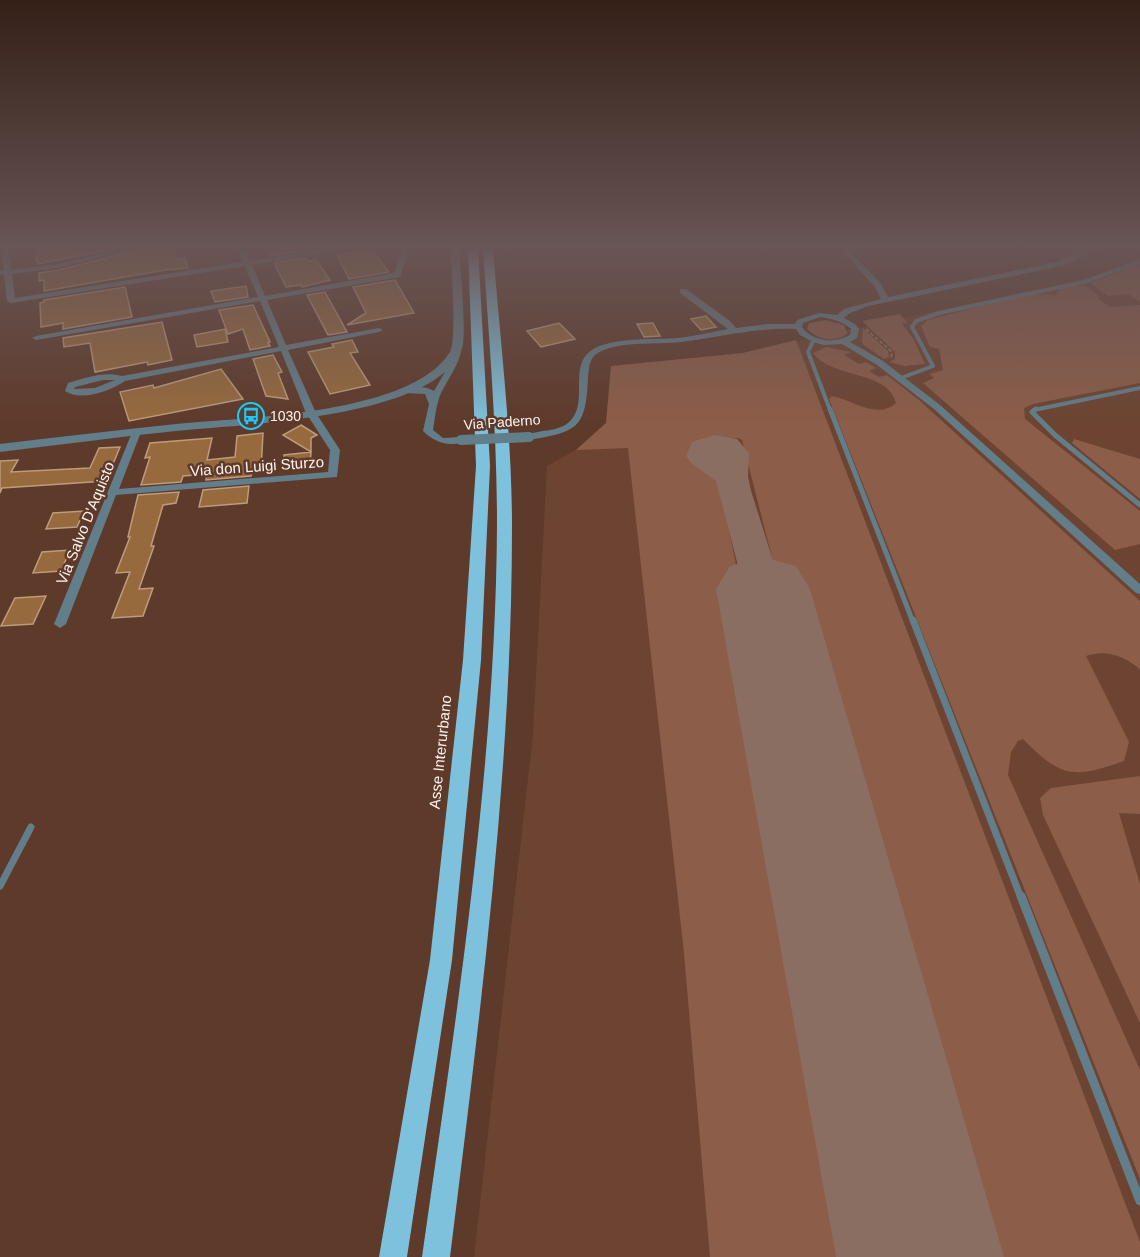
<svg xmlns="http://www.w3.org/2000/svg" width="1140" height="1257" viewBox="0 0 1140 1257" font-family="Arial,sans-serif">
	<rect width="100%" height="100%" fill="#5e3a2a"/>
	<path fill="#6d4431" d="M1140 257V1257H474L533 734 547 466 576 450 606 423 611 366 743 353 1092 277Z"/>
	<path fill="#8c5d48" d="M1138 265H1140V302L1128 294 1108 296 1091 283Z
		M1073 286H1086L1101 297 1097 298 1110 307 1140 305V383L1033 404 1024 408 1025 419 1140 511V544L1115 550 923 383 934 378 930 374 943 370 939 349 930 347 921 326 928 320 1016 297 1033 294 1058 295 1056 293 1060 289Z
		M900 314 907 322 902 324 914 340 925 364 905 366 889 362 895 359V352L862 321Z
		M826 320 844 325 847 333C836 343 817 340 807 329L809 323Z
		M863 328 888 351 889 357 884 359 864 345 862 342Z
		M796 340 1140 1242V1257H951L742 440 738 438 703 441 691 445 687 456C695 467 710 464 717 474L882 1257H710L684 953 628 448 576 450 606 423 611 366 743 353Z
		M826 347 851 352 844 355 859 364 866 362 876 368 869 371 879 377 887 375 919 400 1140 601V669C1123 656 1107 649 1086 656L1129 742 1124 761C1074 779 1061 778 1023 739L1018 741 1011 752 1008 775 1140 1070V1179L829 399 832 396C853 400 877 420 896 403 888 370 832 379 813 353Z
		M1074 439 1140 459V499L1072 443Z
		M1140 776V814L1119 813 1140 884V1023L1043 815 1040 798 1051 788Z"/>
	<g fill="none" stroke-linecap="round" stroke-linejoin="round">
		<path fill="#8a6e62" fill-rule="evenodd" d="M714 435 737 439 749 453 748 477 751 491 782 589 776 598 763 602 750 598 744 589 716 481 691 463 686 456 692 442Z"/>
		<path fill="#8a6e62" fill-rule="evenodd" d="M763 557 796 566 810 589 1004 1257H836L716 589 730 566Z"/>
	</g>
	<path fill="#966a3d" stroke="#bd9c7e" stroke-width="1.5" d="M38 248H118L38 264 36 260Z
		M138 248H174L176 259 185 258 188 268 165 270 44 291V280L39 281V273L59 270 137 250Z
		M266 248H298L300 251 270 256Z
		M372 250 389 272 349 279 337 255Z
		M305 258 307 261 316 260 330 280 302 287 301 285 286 287 274 263Z
		M395 280 414 313 347 325 366 313 353 287Z
		M246 286 248 297 215 302 211 291Z
		M125 287 132 317 63 329V323L41 327 40 303 44 302V300Z
		M325 292 347 332 328 335 307 295Z
		M253 305 270 342 268 343 270 346 250 350 243 329 228 334 219 310Z
		M706 316 716 327 701 330 691 319Z
		M162 322 172 360 148 365 147 362 95 372 90 343 64 347 63 338Z
		M559 323 575 339 541 347 527 331Z
		M653 323 660 336 644 337 637 324Z
		M225 329 228 342 197 347 194 335Z
		M352 340 358 352 350 353 370 385 330 394 308 352 334 347 332 344Z
		M273 355 282 372 278 373 288 399 266 396 253 359Z
		M221 369 243 399 129 421 120 392 153 385 154 388Z
		M301 425 317 435 311 438V452L283 435Z
		M263 433 261 471 252 472 251 476 206 480 207 474 183 476 181 482 141 485 150 457 145 458 150 443 212 438 207 460 235 457 237 436Z
		M120 447 106 481 2 488 0 493V461L18 460 11 472 90 468 99 448Z
		M311 452 310 466 283 469 284 455Z
		M249 486 247 503 199 507 203 490Z
		M179 492 176 503 163 505 151 546H154L139 589 153 588 143 616 112 618 130 572 116 573 130 537H128L138 495Z
		M84 511 77 527 46 529 53 513Z
		M70 550 61 571 33 573 42 552Z
		M46 596 33 624 1 626 15 598Z"/>
	<g fill="none" stroke-linecap="round" stroke-linejoin="round">
		<path stroke="#94796d" stroke-width="1.5" stroke-dasharray="4 2" stroke-linecap="butt" d="M866 329 892 352 891 359"/>
		<path stroke="#627e8a" stroke-width="4" d="M814 339 808 352 830 410
			M901 378 933 366 912 327 916 321 939 313 1084 282 1140 262
			M1034 410 1140 388"/>
		<path stroke="#627e8a" stroke-width="5" d="M830 409 913 622
			M1036 409 1032 412 1055 435 1140 505"/>
		<path stroke="#627e8a" stroke-width="7" d="M913 620 1021 898
			M0 886 31 827"/>
		<path stroke="#627e8a" stroke-width="9" d="M1021 896 1140 1201"/>
		<path fill="#627e8a" fill-rule="evenodd" d="M2 248H8L11 270 58 264 126 248H136L58 268 12 274 15 298 243 262 238 248H244L250 261 334 248H348L252 265 265 296 394 273 403 248H409L400 277 267 300 286 345 379 328 383 330 379 332 288 350 316 413 340 450 337 477 116 495 66 624 60 628 54 624 133 430H139L141 432 119 489 328 472 330 450 306 413 281 351 125 381C110 391 81 402 65 391L68 383C86 378 104 371 122 376L279 347 260 301 36 340 32 338 36 336 258 297 245 266 11 303 7 301 4 275H0V271L4 270ZM103 380H115L95 388 74 389 75 387Z
			M840 248H847L881 284 888 297 1057 262 1092 248H1100L1062 266 868 306 850 313 844 318 855 324 859 329 857 338 850 342 883 361 940 405 1140 584V594L1136 593 934 409 877 365 842 344 824 345 813 342 800 335 796 329C757 327 720 337 681 342 658 345 614 340 595 355 589 361 589 369 588 377 586 428 578 432 529 440L524 437C537 428 559 434 571 420 587 402 571 371 587 354 604 336 654 340 678 338 695 336 711 332 728 329L680 293V289H686L730 321 736 328 768 324H795L797 320 819 313 837 315 844 309 881 299 875 287ZM820 317C832 319 842 321 851 329L850 335C835 344 813 342 802 327L803 323Z
			M455 344 462 346C460 364 449 377 441 393 436 405 435 418 433 430L443 438 461 437 466 440C451 449 434 442 423 431L429 404 425 394 406 393 402 390C409 385 427 386 434 391L449 365Z"/>
		<path fill="#627e8a" fill-rule="evenodd" d="M451 248H459C460 266 467 335 462 348 437 419 241 424 176 431 117 437 59 445 0 452V444C59 437 117 430 176 424 244 417 411 415 450 352 457 339 451 267 451 248Z"/>
		<path fill="#7ec1dc" fill-rule="evenodd" d="M468 248H478L490 466 481 660 452 960 407 1257H379L430 960 463 660 476 466Z
			M483 248H493C500 341 512 434 512 527 512 771 480 1015 450 1257H422C456 1017 496 765 497 523 497 431 489 339 483 248Z"/>
		<path stroke="#627e8a" stroke-width="10" d="M461 440 529 437"/>
	</g>
	<linearGradient id="sky" x2="0" y2="1"><stop stop-color="#342017"/><stop offset="0.58" stop-color="#685555"/><stop offset="1" stop-color="#685555" stop-opacity="0"/></linearGradient>
	<rect width="1140" height="424" fill="url(#sky)"/>
	<defs>
		<symbol id="bus-ring" viewBox="-11 -11 22 22"><circle r="9.5" fill="#5e3a2a" stroke="#1bcafc" stroke-width="1.5"/><path d="M-5-6H5V4H4V6H2V4H-2V6H-4V4H-5ZM-3.5-4V0h7V-4ZM-3.5 1.2v1.5H-2V1.2ZM2 1.2v1.5H3.5V1.2Z" fill="#1bcafc"/></symbol>
	</defs>
	<g fill-rule="evenodd">
		<use href="#bus-ring" x="236" y="401" width="30" height="30"/>
	</g>
	<g text-anchor="middle" dominant-baseline="central" stroke-width="5" stroke-linejoin="round" paint-order="stroke">
		<g font-size="14" fill="#fcf3ef" stroke="#5e3a2a" text-anchor="start">
			<text x="270" y="416">1030</text>
		</g>
		<g font-size="14" fill="#fcf3ef" stroke="#5e3a2a">
			<text transform="translate(502 422) rotate(-4)">Via Paderno</text>
		</g>
		<g font-size="15" fill="#fcf3ef" stroke="#5e3a2a">
			<text transform="translate(257 466) rotate(-4)">Via don Luigi Sturzo</text>
			<text transform="translate(85 523) rotate(-68)">Via Salvo D'Aquisto</text>
			<text transform="translate(440 752) rotate(-84)">Asse Interurbano</text>
		</g>
	</g>
</svg>
